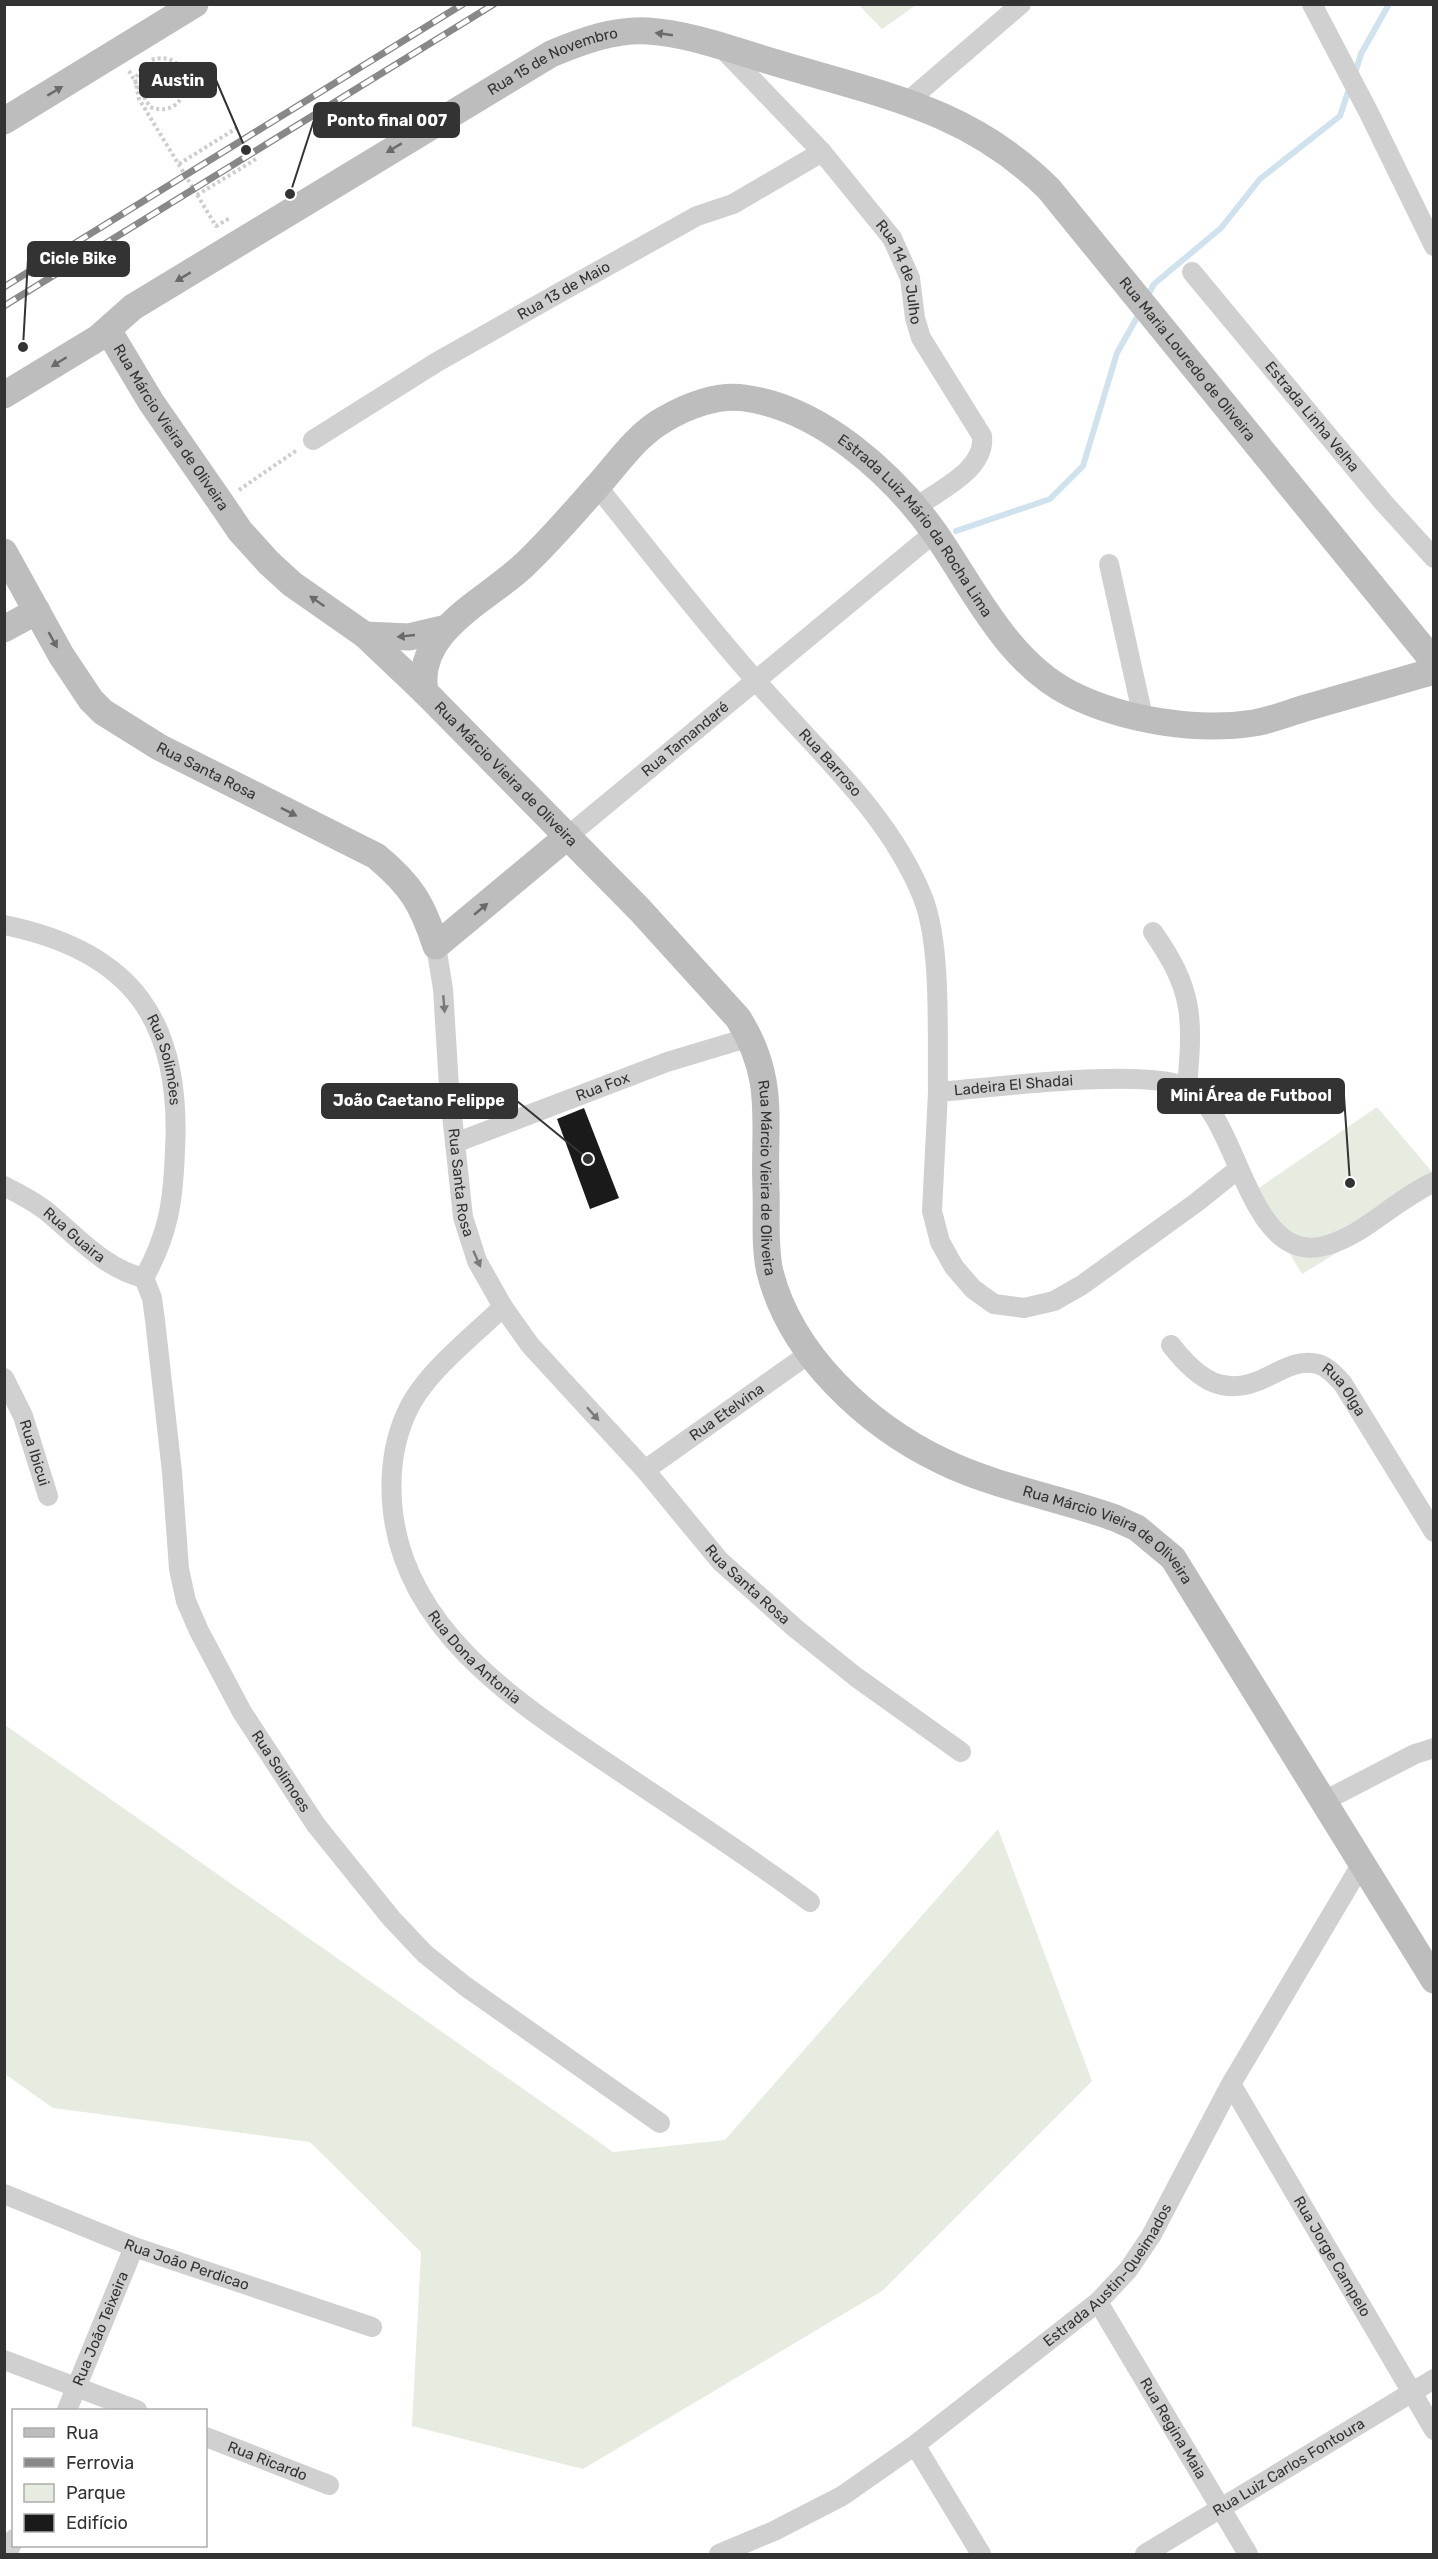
<svg xmlns="http://www.w3.org/2000/svg" width="1438" height="2559" viewBox="0 0 1438 2559" font-family="Rubik,sans-serif">
	<rect width="100%" height="100%" fill="#fff"/>
	<path fill="#e6ecdf" d="M859 5H916L882 29Z
		M1377 1107 1433 1173V1194L1302 1274 1253 1192Z
		M5 1725 613 2152 725 2140 998 1829 1092 2081 882 2291 583 2469 412 2426 421 2252 310 2142 53 2108 5 2074Z"/>
	<g fill="none" stroke-linecap="round" stroke-linejoin="round">
		<path stroke="#cfe2ee" stroke-width="6" d="M1355 73 1361 54 1389 4
			M1147 297 1154 284 1221 228 1260 179 1340 116 1350 86
			M956 531 1050 499 1083 466 1117 353 1140 312"/>
	</g>
	<path fill="#1a1a1a" d="M584 1108 619 1198 590 1209 557 1119Z"/>
	<g fill="none" stroke-linecap="round" stroke-linejoin="round">
		<path stroke="#cdcdcd" stroke-width="4" stroke-dasharray="3 3" stroke-linecap="butt" d="M144 64 135 79 139 99 216 226 230 218
			M129 71 150 107C195 123 198 46 151 60
			M179 164 240 126
			M197 195 256 159
			M239 490 297 450"/>
		<g stroke="#d0d0d0" stroke-width="20">
			<path d="M1312 4 1369 113 1434 246"/>
			<path id="s1" d="M722 48 822 152 892 238 910 278 915 318 921 338 982 436C986 470 939 490 915 508"/>
			<path d="M907 102 1021 4"/>
			<path id="s2" d="M1192 272 1383 502 1434 558"/>
			<path id="s3" d="M313 440 437 362 566 289 697 216 733 204 822 152"/>
			<path id="s4" d="M597 486C650 552 702 620 758 683 816 750 890 814 923 898 942 946 937 1039 938 1092"/>
			<path d="M1109 564 1143 717"/>
			<path id="s5" d="M568 836 934 533"/>
			<path id="s6" d="M4 925C133 951 182 1022 175 1151 173 1201 169 1233 144 1278"/>
			<path d="M1153 932C1194 991 1193 1017 1187 1088"/>
			<path id="s7" d="M436 946 443 989 449 1087 463 1217 477 1261 503 1307 530 1345 645 1470 720 1561 795 1628 856 1677 961 1752"/>
			<path id="s8" d="M455 1143 667 1062 750 1037"/>
			<path id="s9" d="M1237 1170 1197 1202 1082 1285 1054 1301 1024 1308 994 1304 973 1289 954 1267 940 1242 932 1211 938 1092C989 1088 1148 1067 1188 1088 1240 1116 1247 1270 1328 1245 1367 1233 1396 1199 1434 1182"/>
			<path id="s10" d="M4 1186C18 1193 33 1201 45 1210 77 1236 103 1268 144 1278"/>
			<path id="s11" d="M144 1278 152 1298 155 1320 172 1472 179 1569 186 1601 199 1631 242 1712 316 1825 391 1918 425 1954 465 1986 660 2123"/>
			<path id="s12" d="M503 1307C472 1337 423 1374 406 1414 394 1441 390 1473 392 1502 401 1636 531 1711 631 1779 691 1819 752 1859 810 1902"/>
			<path id="s13" d="M1171 1345C1199 1381 1225 1399 1269 1376 1284 1369 1300 1359 1318 1364 1328 1367 1336 1376 1343 1384L1434 1532"/>
			<path id="s14" d="M4 1378 23 1416 48 1496"/>
			<path id="s15" d="M645 1470 810 1353"/>
			<path d="M1322 1802 1415 1754 1434 1748"/>
			<path id="s16" d="M1231 2084 1434 2430"/>
			<path id="s17" d="M4 2194 134 2247 372 2327"/>
			<path id="s18" d="M1098 2302 1248 2554"/>
			<path d="M4 2360 137 2410"/>
			<path id="s19" d="M67 2410 134 2247"/>
			<path id="s20" d="M206 2437 329 2485"/>
			<path d="M915 2445 981 2554"/>
			<path d="M7 2554 14 2539"/>
			<path id="s21" d="M719 2554 774 2531 842 2496 915 2445 1098 2302 1128 2270 1151 2236 1231 2084 1361 1865"/>
			<path id="s22" d="M1145 2554 1434 2379"/>
		</g>
		<g stroke="#bdbdbd" stroke-width="27">
			<path d="M4 121 195 4"/>
			<path id="s23" d="M108 330 151 402 221 503 240 531 269 563 292 584 365 635 425 692 640 910 738 1018C777 1080 763 1123 766 1190 767 1216 764 1247 770 1272 791 1355 867 1425 942 1461 995 1487 1060 1498 1115 1518L1137 1528 1173 1558 1434 1980"/>
			<path id="s24" d="M4 395 98 338 133 307 551 54C582 41 614 29 648 31 693 34 738 52 780 64 883 95 970 110 1049 189L1434 662"/>
			<path id="s25" d="M4 552 61 655 91 700 103 712 159 747 376 856C411 885 422 903 436 946L568 836"/>
			<path d="M4 629 37 611"/>
			<path d="M365 635 409 637 447 628"/>
			<path id="s26" d="M425 692C414 632 484 602 522 567 550 541 575 511 601 482 620 460 639 433 665 419 687 406 718 394 744 398 820 408 892 473 935 533 974 589 1007 662 1071 694 1123 720 1196 732 1254 723 1272 720 1291 712 1309 707 1351 695 1392 683 1434 671"/>
		</g>
		<defs>
			<path id="rail" d="M4 287 463 4
				M4 306 494 4"/>
		</defs>
		<use href="#rail" stroke="#888" stroke-width="7"/>
		<use href="#rail" stroke="#fff" stroke-width="4.5" stroke-dasharray="14" stroke-linecap="butt"/>
	</g>
	<defs><path id="oneway-solid" d="M-6-.8H1V-3.2L6.5 0L1 3.2V.8H-6Z" transform="scale(1.5)"/></defs>
	<g fill="#6a6a6a">
		<use href="#oneway-solid" transform="translate(664 34) rotate(-172)"/>
		<use href="#oneway-solid" transform="translate(55 91) rotate(-31)"/>
		<use href="#oneway-solid" transform="translate(394 148) rotate(149)"/>
		<use href="#oneway-solid" transform="translate(183 277) rotate(149)"/>
		<use href="#oneway-solid" transform="translate(59 362) rotate(148)"/>
		<use href="#oneway-solid" transform="translate(317 601) rotate(-145)"/>
		<use href="#oneway-solid" transform="translate(406 636) rotate(174)"/>
		<use href="#oneway-solid" transform="translate(53 640) rotate(61)"/>
		<use href="#oneway-solid" transform="translate(289 812) rotate(27)"/>
		<use href="#oneway-solid" transform="translate(481 909) rotate(-40)"/>
	</g>
	<g fill="#7a7a7a">
		<use href="#oneway-solid" transform="translate(444 1004) rotate(85)"/>
		<use href="#oneway-solid" transform="translate(477 1259) rotate(66)"/>
		<use href="#oneway-solid" transform="translate(593 1414) rotate(48)"/>
	</g>
	<g text-anchor="middle" dominant-baseline="central" stroke-width="6" stroke-linejoin="round" paint-order="stroke">
		<g font-size="15" fill="#333" stroke="#fff">
			<text stroke="none"><textPath href="#s24" startOffset="644">Rua 15 de Novembro</textPath></text>
			<text stroke="none"><textPath href="#s1" startOffset="290">Rua 14 de Julho</textPath></text>
			<text stroke="none"><textPath href="#s3" startOffset="292">Rua 13 de Maio</textPath></text>
			<text stroke="none"><textPath href="#s24" startOffset="1402">Rua Maria Louredo de Oliveira</textPath></text>
			<text stroke="none"><textPath href="#s2" startOffset="188">Estrada Linha Velha</textPath></text>
			<text stroke="none"><textPath href="#s23" startOffset="116">Rua Márcio Vieira de Oliveira</textPath></text>
			<text stroke="none"><textPath href="#s26" startOffset="678">Estrada Luiz Mário da Rocha Lima</textPath></text>
			<text stroke="none"><textPath href="#s5" startOffset="152">Rua Tamandaré</textPath></text>
			<text stroke="none"><textPath href="#s4" startOffset="362">Rua Barroso</textPath></text>
			<text stroke="none"><textPath href="#s25" startOffset="308">Rua Santa Rosa</textPath></text>
			<text stroke="none"><textPath href="#s23" startOffset="602">Rua Márcio Vieira de Oliveira</textPath></text>
			<text stroke="none"><textPath href="#s6" startOffset="225">Rua Solimões</textPath></text>
			<text stroke="none"><textPath href="#s9" startOffset="597">Ladeira El Shadai</textPath></text>
			<text stroke="none"><textPath href="#s8" startOffset="158">Rua Fox</textPath></text>
			<text stroke="none"><textPath href="#s23" startOffset="1104">Rua Márcio Vieira de Oliveira</textPath></text>
			<text stroke="none"><textPath href="#s7" startOffset="238">Rua Santa Rosa</textPath></text>
			<text stroke="none"><textPath href="#s10" startOffset="86">Rua Guaira</textPath></text>
			<text stroke="none"><textPath href="#s13" startOffset="204">Rua Olga</textPath></text>
			<text stroke="none"><textPath href="#s15" startOffset="100">Rua Etelvina</textPath></text>
			<text stroke="none"><textPath href="#s14" startOffset="81">Rua Ibicui</textPath></text>
			<text stroke="none"><textPath href="#s23" startOffset="1646">Rua Márcio Vieira de Oliveira</textPath></text>
			<text stroke="none"><textPath href="#s7" startOffset="742">Rua Santa Rosa</textPath></text>
			<text stroke="none"><textPath href="#s12" startOffset="416">Rua Dona Antonia</textPath></text>
			<text stroke="none"><textPath href="#s11" startOffset="522">Rua Solimoes</textPath></text>
			<text stroke="none"><textPath href="#s16" startOffset="200">Rua Jorge Campelo</textPath></text>
			<text stroke="none"><textPath href="#s17" startOffset="196">Rua João Perdicao</textPath></text>
			<text stroke="none"><textPath href="#s21" startOffset="484">Estrada Austin-Queimados</textPath></text>
			<text stroke="none"><textPath href="#s19" startOffset="88">Rua João Teixeira</textPath></text>
			<text stroke="none"><textPath href="#s18" startOffset="147">Rua Regina Maia</textPath></text>
			<text stroke="none"><textPath href="#s20" startOffset="66">Rua Ricardo</textPath></text>
			<text stroke="none"><textPath href="#s22" startOffset="168">Rua Luiz Carlos Fontoura</textPath></text>
		</g>
	</g>
	<path fill="none" stroke="#333" stroke-width="2" d="M246 150L216 80M290 194L314 120M23 347L28 259M1350 1183L1344 1096M588 1159L517 1101"/>
	<g fill="#333" stroke="#fff" stroke-width="2">
		<circle cx="246" cy="150" r="6"/>
		<circle cx="290" cy="194" r="6"/>
		<circle cx="23" cy="347" r="6"/>
		<circle cx="1350" cy="1183" r="6"/>
		<circle cx="588" cy="1159" r="6"/>
	</g>
	<g fill="#333" stroke="#333" stroke-width="2">
		<rect x="140" y="63" width="76" height="34" rx="6"/>
		<rect x="314" y="103" width="145" height="34" rx="6"/>
		<rect x="28" y="242" width="101" height="34" rx="6"/>
		<rect x="1158" y="1079" width="186" height="34" rx="6"/>
		<rect x="322" y="1084" width="195" height="34" rx="6"/>
	</g>
	<g font-size="16" text-anchor="middle" font-weight="bold" fill="#fff">
		<text x="178" y="86">Austin</text>
		<text x="387" y="126">Ponto final 007</text>
		<text x="78" y="264">Cicle Bike</text>
		<text x="1251" y="1101">Mini Área de Futbool</text>
		<text x="419" y="1106">João Caetano Felippe</text>
	</g>
	<rect width="1438" height="2559" fill="none" stroke="#333333" stroke-width="12"/>
	<rect x="12" y="2409" width="195" height="138" fill="#ffffff" stroke="#adadad" stroke-width="1.5"/>
	<rect x="24" y="2428" width="30" height="9" fill="#bdbdbd" stroke="#adadad" stroke-width="1.5"/>
	<text x="66" y="2439" font-size="18" fill="#333333">Rua</text>
	<rect x="24" y="2458" width="30" height="9" fill="#888888" stroke="#adadad" stroke-width="1.5"/>
	<text x="66" y="2469" font-size="18" fill="#333333">Ferrovia</text>
	<rect x="24" y="2484" width="30" height="18" fill="#e6ecdf" stroke="#adadad" stroke-width="1.5"/>
	<text x="66" y="2499" font-size="18" fill="#333333">Parque</text>
	<rect x="24" y="2514" width="30" height="18" fill="#1a1a1a" stroke="#adadad" stroke-width="1.5"/>
	<text x="66" y="2529" font-size="18" fill="#333333">Edifício</text>
</svg>
